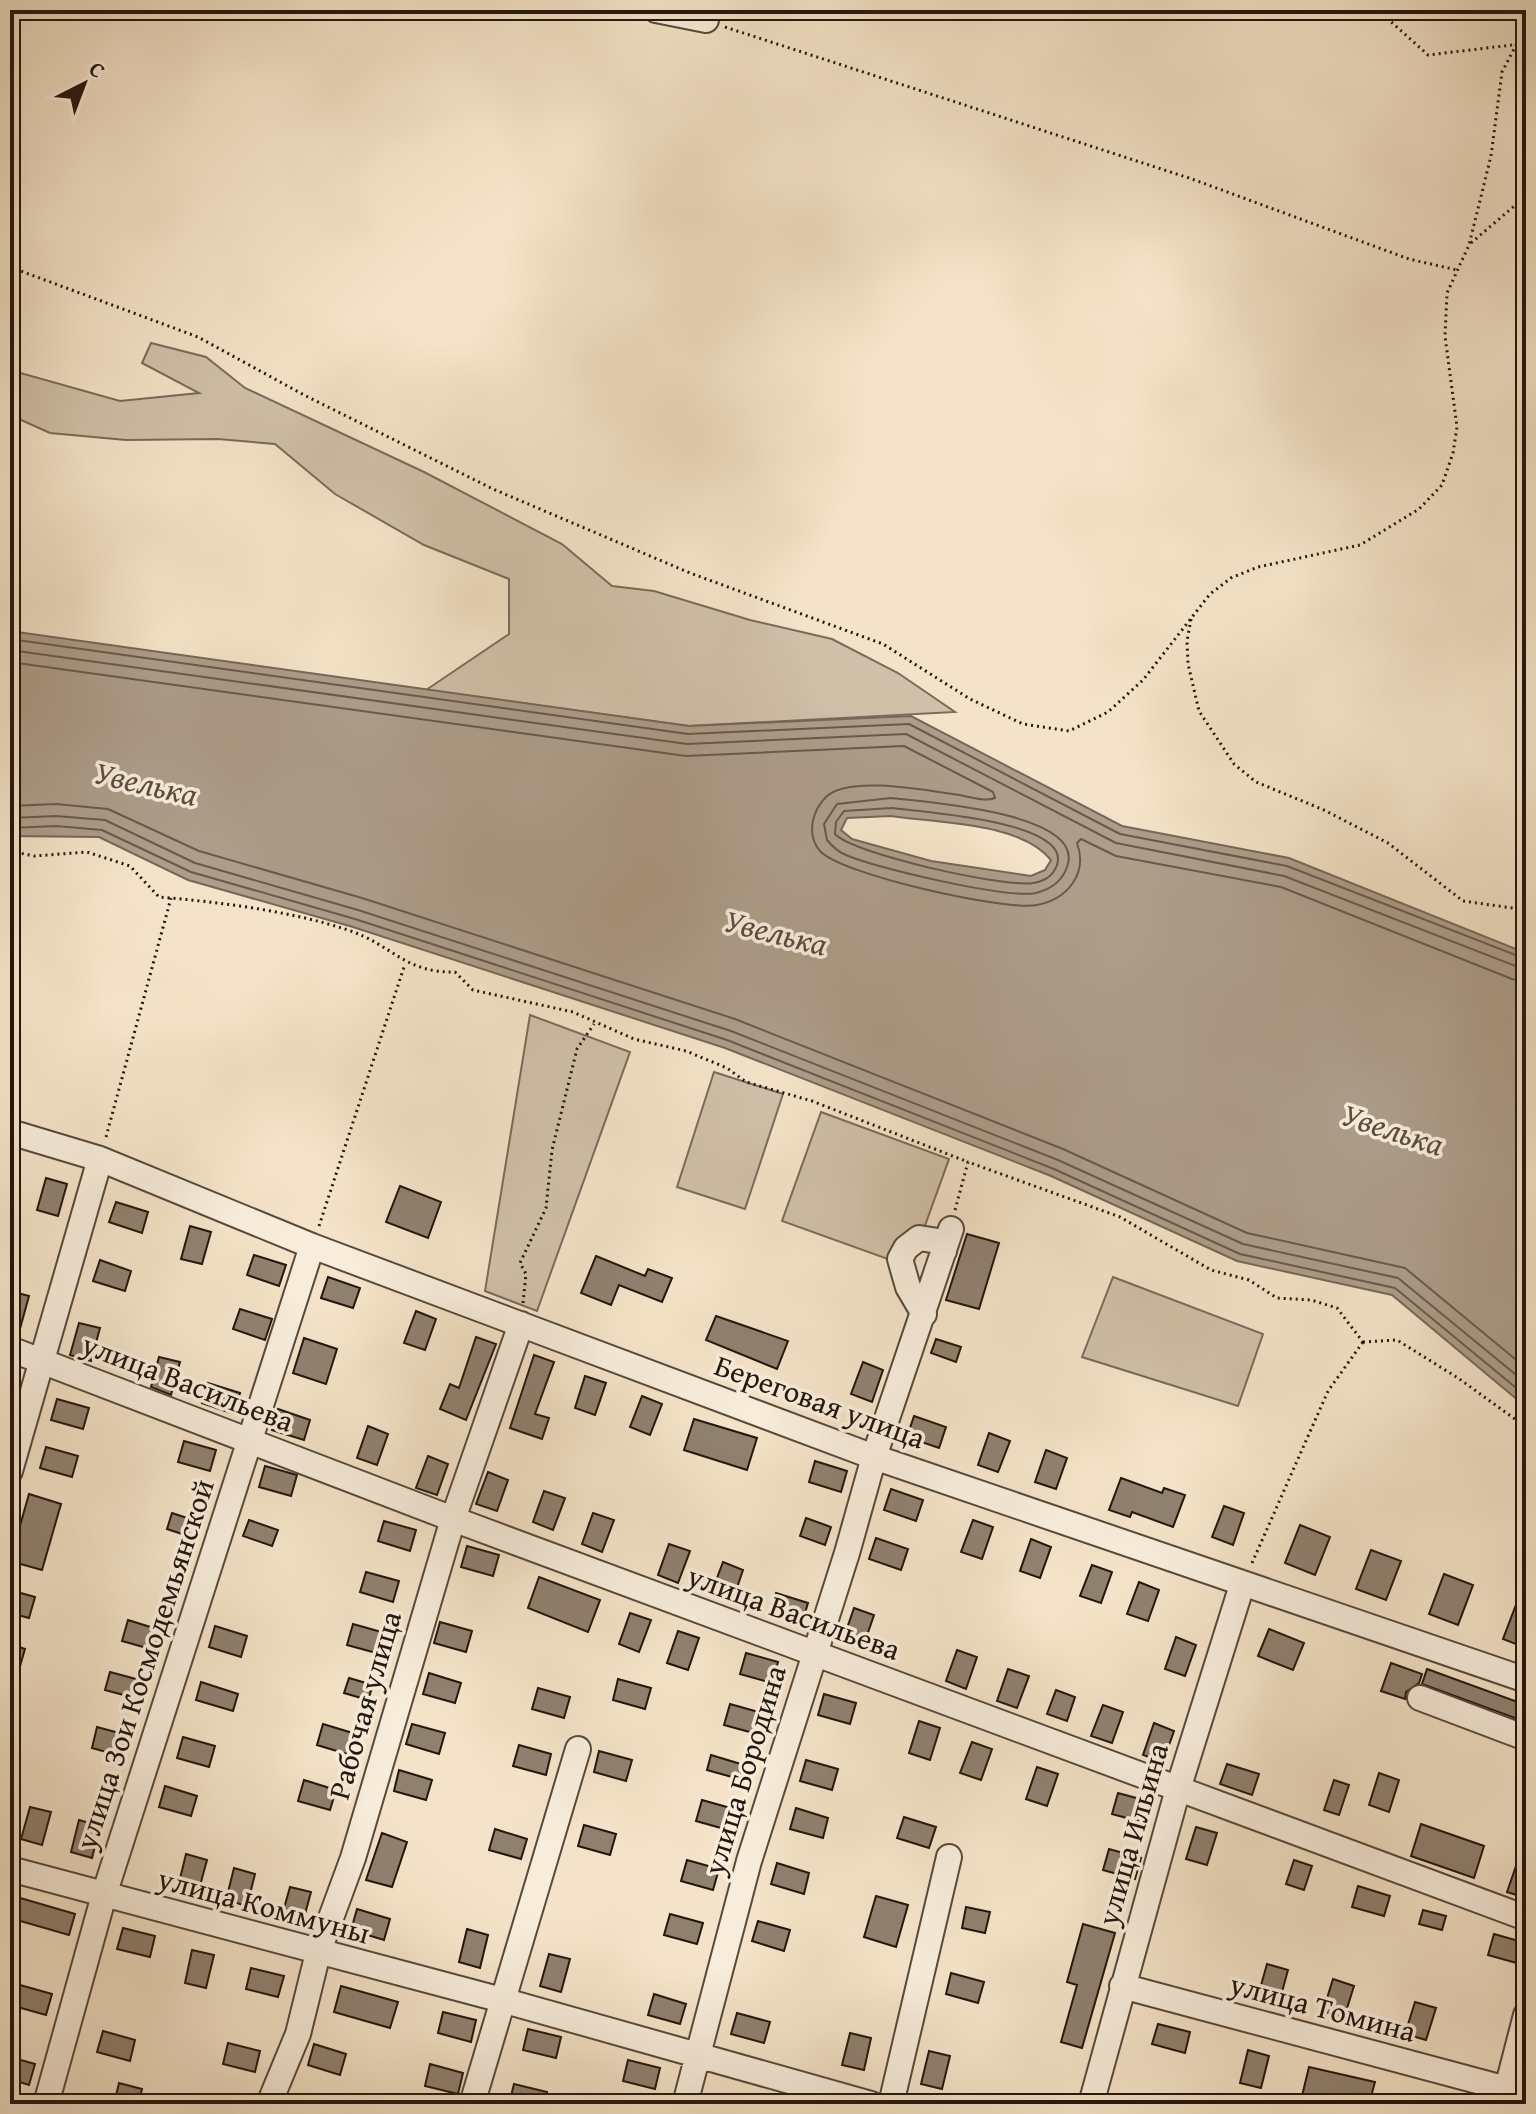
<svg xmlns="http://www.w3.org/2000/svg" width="1536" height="2114" viewBox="0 0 1536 2114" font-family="'Gentium Book Plus',serif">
	<rect width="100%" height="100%" fill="#f4e3c8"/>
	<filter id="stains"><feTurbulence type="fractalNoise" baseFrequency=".0025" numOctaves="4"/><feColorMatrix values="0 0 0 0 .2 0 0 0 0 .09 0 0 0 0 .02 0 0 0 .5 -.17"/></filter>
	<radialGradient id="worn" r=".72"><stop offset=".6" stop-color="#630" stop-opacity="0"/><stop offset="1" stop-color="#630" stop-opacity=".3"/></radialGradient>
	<path fill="#d0c0a8" stroke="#7a6b5b" stroke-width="2" d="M10 10H194L10 18Z
		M151 343 206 357 245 388 424 472 562 544 612 586 654 591 750 620 832 639 898 673 955 712 689 726 426 690 509 634V579L424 545 335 494 275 444 218 439 126 440 50 433 10 415V370L120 401 199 393 142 363Z
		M530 1015 630 1052 537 1311 485 1291Z
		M714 1072 783 1094 745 1209 677 1187Z
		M821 1112 949 1159 910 1267 782 1221Z
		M1113 1277 1263 1334 1238 1406 1082 1357Z"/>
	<path fill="#ad9d89" stroke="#766758" stroke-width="2" fill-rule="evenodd" d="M10 631 689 726 911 716 1122 826 1289 858 1526 953V1407L1392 1295 1237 1261 1051 1176 725 1048 353 927 188 880 99 837 10 836ZM891 816C938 823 1020 822 1051 860L1045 870 1031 876 931 861 852 839 841 830 847 818Z"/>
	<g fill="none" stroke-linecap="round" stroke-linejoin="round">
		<path stroke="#685a4c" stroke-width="2" d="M10 639 688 734 909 724 1120 834 1287 866 1526 959
			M10 650 687 744 906 734 1116 843 1284 876 1526 970
			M10 662 686 756 904 746 993 792 995 798C985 802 970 797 959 795 929 791 851 775 827 796 812 810 806 835 820 851 842 875 1005 911 1037 905 1068 899 1088 873 1077 843L1081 839 1116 856 1281 887 1512 979 1526 982
			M891 798C922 802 1088 812 1067 867 1062 882 1051 889 1036 893 1008 899 875 868 846 855 838 852 832 846 827 840L824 824 837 804Z
			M10 806 56 804 108 809 199 851 362 898 735 1019 1063 1149 1247 1233 1405 1268 1526 1368
			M892 808C917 812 1086 821 1054 871 1050 878 1041 882 1033 883 1005 888 853 854 835 834L836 822 844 811Z
			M10 818 56 816 105 820 195 863 358 910 731 1031 1058 1160 1243 1244 1398 1278 1526 1383
			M10 828 56 826 102 830 191 872 355 919 727 1040 1054 1169 1240 1254 1395 1288 1526 1396"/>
	</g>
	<path fill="#90816f" stroke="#23160e" stroke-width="2" d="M46 1178 67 1184 58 1216 37 1210Z
		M400 1186 441 1202 428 1238 386 1222Z
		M116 1202 148 1212 142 1233 109 1222Z
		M190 1226 211 1232 202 1264 181 1259Z
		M967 1234 999 1243 979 1309 946 1300Z
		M254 1255 286 1265 279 1286 247 1275Z
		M596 1256 645 1276 648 1269 672 1278 662 1302 619 1285 611 1305 581 1293Z
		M100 1260 131 1271 125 1291 93 1281Z
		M328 1277 360 1288 353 1308 321 1298Z
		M10 1291 29 1296 18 1336 10 1334Z
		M240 1309 272 1319 265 1340 233 1329Z
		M416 1311 436 1319 425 1350 404 1343Z
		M716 1316 788 1341 777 1369 706 1340Z
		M79 1323 100 1328 91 1361 70 1355Z
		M476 1337 496 1344 466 1420 440 1409 450 1384 459 1388Z
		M304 1338 337 1349 326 1384 293 1373Z
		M936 1339 961 1347 956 1362 931 1353Z
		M534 1355 554 1362 535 1414 549 1418 542 1439 510 1428Z
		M159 1357 180 1362 171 1395 151 1387Z
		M863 1362 883 1370 872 1402 851 1394Z
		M585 1376 606 1383 595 1415 575 1408Z
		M208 1383 240 1393 234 1414 202 1403Z
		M642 1396 662 1404 650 1435 630 1427Z
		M57 1399 89 1408 83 1429 51 1420Z
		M278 1409 310 1420 304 1440 272 1430Z
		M914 1416 946 1427 939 1448 907 1437Z
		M694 1419 757 1438 747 1470 684 1450Z
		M368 1426 388 1434 377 1465 357 1458Z
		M989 1433 1010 1441 998 1472 978 1465Z
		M184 1441 216 1450 210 1471 178 1462Z
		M46 1447 78 1456 72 1477 40 1468Z
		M1046 1450 1067 1458 1056 1489 1035 1482Z
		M428 1456 448 1464 437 1495 416 1488Z
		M815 1461 847 1471 841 1492 809 1482Z
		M265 1466 297 1475 291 1496 259 1487Z
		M488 1472 508 1480 497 1511 476 1504Z
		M1121 1478 1162 1493 1164 1488 1185 1495 1173 1527 1132 1512 1130 1517 1109 1510Z
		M891 1489 923 1500 916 1521 884 1510Z
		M544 1491 565 1498 553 1530 533 1522Z
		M29 1494 61 1504 42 1570 10 1561Z
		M1224 1506 1244 1513 1233 1545 1212 1537Z
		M172 1513 193 1520 188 1536 167 1529Z
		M593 1513 614 1520 602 1552 582 1544Z
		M806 1518 831 1527 825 1545 800 1536Z
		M249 1520 278 1530 272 1546 243 1536Z
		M973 1520 993 1527 982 1559 961 1552Z
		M384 1521 416 1530 410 1551 378 1541Z
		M1300 1525 1330 1537 1315 1575 1285 1563Z
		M876 1538 908 1549 901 1570 869 1559Z
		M1031 1539 1051 1547 1040 1578 1020 1571Z
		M669 1544 690 1551 678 1583 658 1575Z
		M467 1546 499 1555 493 1576 461 1567Z
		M1371 1550 1401 1561 1386 1600 1356 1589Z
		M723 1562 743 1570 732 1602 711 1594Z
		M1092 1565 1112 1572 1101 1603 1080 1596Z
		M366 1572 399 1581 393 1602 360 1592Z
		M1444 1574 1473 1585 1458 1625 1429 1614Z
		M539 1577 600 1600 588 1632 528 1608Z
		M1525 1581H1526V1648L1503 1639Z
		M1139 1582 1159 1590 1148 1621 1127 1614Z
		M10 1590 35 1597 29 1618 10 1613Z
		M776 1593 808 1603 802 1623 770 1613Z
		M854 1608 874 1615 863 1647 843 1640Z
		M630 1613 651 1620 639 1652 619 1644Z
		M128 1620 160 1630 154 1650 122 1641Z
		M440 1622 472 1631 466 1652 434 1643Z
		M353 1624 385 1633 380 1654 347 1645Z
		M215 1626 247 1636 241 1657 209 1647Z
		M1269 1629 1304 1643 1293 1670 1258 1656Z
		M678 1631 699 1638 688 1670 667 1663Z
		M1176 1637 1196 1645 1185 1676 1165 1669Z
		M10 1644 25 1649 14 1687 10 1686Z
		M957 1650 977 1657 966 1689 946 1681Z
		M746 1653 778 1662 772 1683 740 1674Z
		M1391 1663 1422 1674 1419 1683 1406 1692 1405 1699 1381 1691Z
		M1008 1669 1029 1676 1017 1708 997 1701Z
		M1427 1669 1526 1705V1722L1422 1684Z
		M110 1672 136 1679 131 1697 105 1690Z
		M429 1673 461 1683 455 1703 423 1694Z
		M349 1678 373 1685 368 1700 344 1693Z
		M618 1679 651 1688 645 1709 613 1700Z
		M201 1682 238 1694 233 1711 196 1700Z
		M538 1688 570 1697 564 1718 532 1709Z
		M1056 1690 1075 1697 1067 1721 1047 1714Z
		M824 1694 856 1703 850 1724 818 1715Z
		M730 1704 762 1713 757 1734 724 1725Z
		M1103 1705 1123 1712 1112 1743 1091 1736Z
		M919 1721 940 1728 930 1760 909 1753Z
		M1154 1723 1174 1731 1163 1762 1143 1755Z
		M323 1724 356 1734 350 1755 317 1745Z
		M412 1724 445 1733 439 1754 406 1744Z
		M97 1727 130 1736 124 1757 92 1748Z
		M183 1737 215 1746 209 1767 177 1758Z
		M972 1742 992 1749 981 1780 960 1773Z
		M519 1745 551 1754 546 1775 513 1766Z
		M599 1751 632 1760 626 1781 594 1772Z
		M711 1755 744 1765 739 1779 707 1770Z
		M806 1760 838 1769 832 1790 800 1781Z
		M1227 1764 1259 1774 1252 1795 1220 1784Z
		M1037 1767 1058 1774 1047 1806 1026 1799Z
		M399 1770 432 1780 426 1800 394 1791Z
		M1379 1773 1399 1780 1389 1812 1369 1805Z
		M304 1780 336 1790 330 1810 298 1801Z
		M1334 1780 1349 1785 1339 1815 1324 1810Z
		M165 1786 197 1796 191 1816 159 1807Z
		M1118 1793 1151 1802 1145 1823 1112 1814Z
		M702 1800 734 1809 728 1830 696 1821Z
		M30 1807 51 1812 42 1845 21 1839Z
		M796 1808 828 1818 823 1838 790 1829Z
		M904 1817 936 1827 929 1848 897 1838Z
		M79 1820 100 1826 92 1858 71 1852Z
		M1421 1824 1484 1846 1474 1878 1411 1856Z
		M584 1825 616 1834 610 1855 578 1846Z
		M1196 1827 1217 1833 1207 1865 1186 1859Z
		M495 1829 527 1839 521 1859 489 1850Z
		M382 1833 407 1842 392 1887 366 1880Z
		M1524 1843H1526V1898L1507 1892Z
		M1109 1849 1141 1858 1135 1879 1103 1870Z
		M186 1854 207 1860 198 1893 178 1887Z
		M687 1860 719 1869 713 1890 681 1881Z
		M1294 1860 1312 1866 1304 1890 1286 1884Z
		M777 1863 809 1873 804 1894 771 1884Z
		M234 1868 255 1874 247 1906 226 1900Z
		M1358 1886 1390 1896 1384 1916 1352 1907Z
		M290 1887 311 1892 302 1925 281 1919Z
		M10 1895 75 1914 69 1935 10 1918Z
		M876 1896 908 1905 896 1947 864 1937Z
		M966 1907 990 1912 985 1933 962 1928Z
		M357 1909 390 1919 384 1940 351 1930Z
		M1423 1910 1446 1916 1442 1930 1419 1924Z
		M670 1914 703 1923 697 1944 664 1935Z
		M758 1921 790 1930 784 1951 752 1941Z
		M1083 1924 1115 1933 1082 2048 1061 2042 1077 1985 1067 1982Z
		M123 1928 155 1936 150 1957 117 1949Z
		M467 1929 488 1935 480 1968 459 1962Z
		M1494 1934 1526 1943 1520 1964 1488 1955Z
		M192 1950 214 1955 206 1988 185 1983Z
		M549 1954 570 1959 561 1992 540 1986Z
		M1267 1964 1288 1970 1279 2003 1258 1996Z
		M251 1968 284 1976 278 1997 246 1989Z
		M951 1973 984 1982 978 2003 946 1994Z
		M1333 1979 1354 1986 1344 2018 1323 2011Z
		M20 1985 52 1994 46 2015 14 2006Z
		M341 1986 398 2002 390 2028 334 2012Z
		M654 1994 686 2004 680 2024 648 2015Z
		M1415 2002 1436 2008 1426 2040 1405 2034Z
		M443 2012 476 2020 471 2042 438 2033Z
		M737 2013 770 2022 764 2043 731 2034Z
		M1158 2024 1190 2032 1185 2053 1152 2044Z
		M528 2029 561 2037 556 2058 523 2050Z
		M103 2031 135 2040 130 2061 97 2052Z
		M850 2033 871 2038 864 2070 842 2065Z
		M228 2043 260 2051 255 2072 223 2064Z
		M314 2044 346 2054 340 2075 308 2065Z
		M1248 2050 1269 2056 1261 2088 1240 2083Z
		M929 2051 950 2056 942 2089 921 2084Z
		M10 2057 35 2064 29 2085 10 2079Z
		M628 2060 660 2068 655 2089 623 2081Z
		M430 2064 463 2073 458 2094 425 2086Z
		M1309 2067 1375 2082 1369 2104H1317L1301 2100Z
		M119 2083 142 2089 138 2104H114Z
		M514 2084 547 2092 544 2104H509Z"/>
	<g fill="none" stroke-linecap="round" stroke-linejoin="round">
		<defs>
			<path id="minor" d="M656 10 706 20
				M10 1132 100 1159 312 1246 874 1457 1526 1680
				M924 1314 908 1287 900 1259 906 1248 919 1238 938 1241 944 1251
				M10 1349 453 1519 1526 1918
				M10 1471 100 1159
				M1420 1698 1526 1738
				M10 1869 502 2000 871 2104
				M1122 1986 1507 2089
				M46 2104 104 1895 312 1246
				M269 2104 298 2034 318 1953 353 1858 453 1519 521 1324
				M472 2104 578 1749
				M685 2104 749 1861 847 1553 874 1457 951 1229
				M891 2104 949 1857
				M1091 2104 1178 1789 1242 1585
				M1503 2104 1526 2015"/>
		</defs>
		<use href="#minor" stroke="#57493c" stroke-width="28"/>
		<path stroke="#23160e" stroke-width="3" stroke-dasharray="2 4" stroke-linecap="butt" d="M1378 10 1428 55 1512 45
			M725 27 1192 179 1409 259 1457 270
			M1471 243 1526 196
			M10 267 198 337 304 395 493 489 690 573 883 644 970 699 1023 724 1069 731 1108 712 1143 680 1210 594 1231 578 1258 567 1360 545 1419 509 1442 485 1453 453 1457 427 1445 336 1447 293 1469 245 1491 156 1502 72 1526 26
			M1191 619 1187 641 1188 664 1199 711 1234 764 1256 782 1324 810 1388 843 1463 901 1526 910
			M10 851 34 856 87 852 130 866 159 897C219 902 291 911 348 930 393 945 404 973 455 972L473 990 573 1012 634 1039 686 1051 727 1068 746 1082 812 1101 968 1162
			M106 1137 171 898
			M955 1210 968 1162 1120 1217 1211 1270 1249 1280 1277 1298 1311 1300 1337 1308 1363 1342
			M319 1226 405 964
			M523 1303 526 1274 520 1263 546 1208 552 1150 577 1049 594 1024
			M1363 1342 1397 1340 1458 1378 1526 1427
			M1252 1563 1328 1391 1363 1342"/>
		<use href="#minor" stroke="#f8eddb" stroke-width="24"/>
	</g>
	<g text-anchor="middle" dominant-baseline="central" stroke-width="7" stroke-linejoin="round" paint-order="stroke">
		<g font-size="30" fill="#23160e" stroke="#f8eddb">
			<text transform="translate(188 1382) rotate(21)">улица Васильева</text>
			<text transform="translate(820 1401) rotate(20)">Береговая улица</text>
			<text transform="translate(794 1612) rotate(20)">улица Васильева</text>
			<text transform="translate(144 1664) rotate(-72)">улица Зои Космодемьянской</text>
			<text transform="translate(364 1705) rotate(-74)">Рабочая улица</text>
			<text transform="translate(744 1770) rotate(-73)">улица Бородина</text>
			<text transform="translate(1132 1834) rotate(-74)">улица Ильина</text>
			<text transform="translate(264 1905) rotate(15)">улица Коммуны</text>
			<text transform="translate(1323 2007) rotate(15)">улица Томина</text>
		</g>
		<g font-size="32" font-style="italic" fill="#5a4c3f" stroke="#f8eddb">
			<text transform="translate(146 783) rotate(13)">Увелька</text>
			<text transform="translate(776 932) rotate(14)">Увелька</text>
			<text transform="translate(1393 1129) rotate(18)">Увелька</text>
		</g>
	</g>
	<rect width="1536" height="2114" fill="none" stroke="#f4e3c8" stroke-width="40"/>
	<rect x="12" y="12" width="1512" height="2090" fill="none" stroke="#23160e" stroke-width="4"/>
	<rect x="20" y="20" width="1496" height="2074" fill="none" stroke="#23160e" stroke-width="2"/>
	<g transform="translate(84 84) rotate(42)" stroke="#f8eddb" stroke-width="6" paint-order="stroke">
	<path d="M0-6L14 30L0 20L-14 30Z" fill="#23160e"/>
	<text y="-12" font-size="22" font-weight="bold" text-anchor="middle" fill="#23160e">С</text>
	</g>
	<rect width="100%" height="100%" filter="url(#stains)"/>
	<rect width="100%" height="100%" fill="url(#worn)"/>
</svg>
